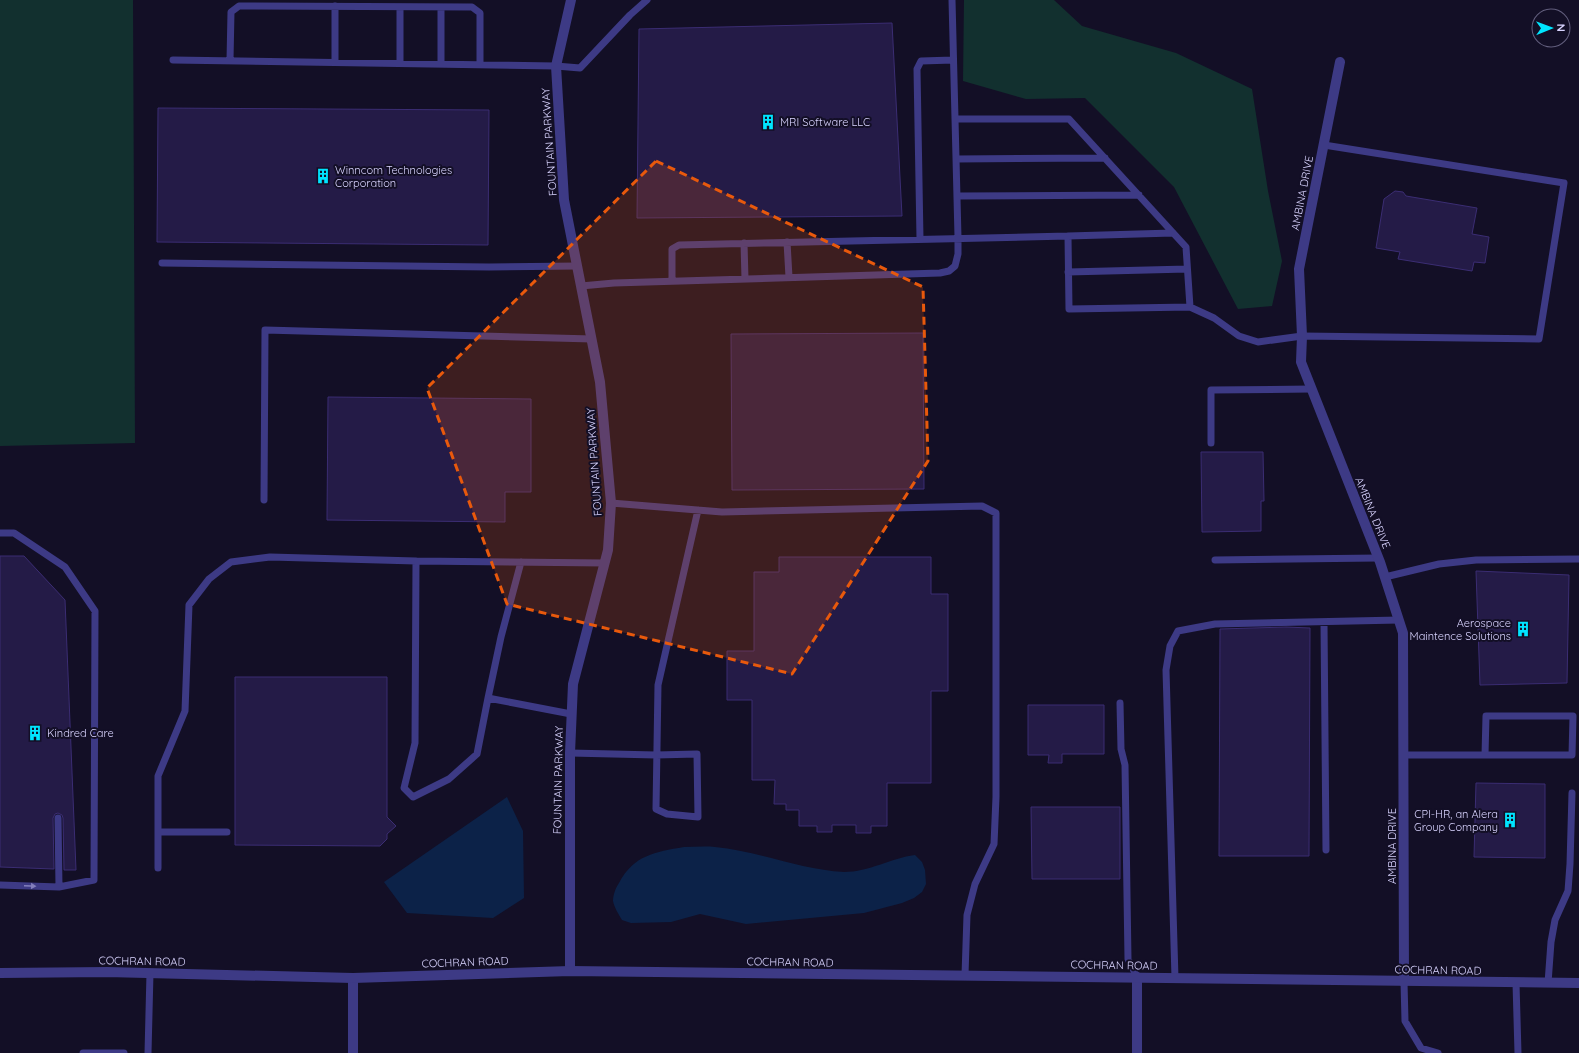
<svg xmlns="http://www.w3.org/2000/svg" width="1579" height="1053" viewBox="0 0 1579 1053" font-family="Quicksand,sans-serif">
	<rect width="100%" height="100%" fill="#130f26"/>
	<path fill="#12302f" d="M0 0H133L135 443 0 446Z
		M964 0H1054L1082 26 1176 53 1252 89 1268 191 1282 261 1272 306 1238 309 1174 187 1085 98 1026 99 963 81Z"/>
	<path fill="#0c2248" d="M507 797 523 831 524 898 493 918 407 913 384 882Z
		M684 847C694 847 705 846 715 847 758 851 801 870 844 872 869 872 891 858 915 855L922 862 925 870 926 884 922 892 914 898 902 903 864 913 746 924 700 914 671 922 631 923 622 920C619 915 614 907 613 901 613 895 616 887 619 883 634 855 655 852 684 847Z"/>
	<path fill="#241b47" stroke="#3b2d73" d="M892 23 902 216 637 218 639 29Z
		M158 108 489 110 488 245 157 242Z
		M1395 191 1403 192 1406 196 1477 208 1472 234 1489 237 1485 263 1474 262 1472 271 1398 259 1400 252 1376 248 1384 199Z
		M923 333 924 489 732 490 731 334Z
		M328 397 531 399V492H505V522L327 520Z
		M1201 452H1263L1264 501H1261V531L1202 532Z
		M0 556H24L65 600 76 870H64L63 818 62 815 58 813 55 814 53 818 54 869 0 867Z
		M779 557H931V594H948V691H931V783H887V826H871V833H856V825H832V832H817V826H799V810H786V804H774L775 780H752V700H727V651H754V572H779Z
		M1476 571 1569 575 1567 683 1480 685Z
		M1286 627 1310 628 1309 856H1219L1220 629Z
		M235 677H387V817L396 826 387 834V839L380 846 235 845Z
		M1028 705H1104V754H1062V763H1048L1049 755H1028Z
		M1476 783 1545 784V858L1474 857Z
		M1031 807H1120V879H1032Z"/>
	<g fill="none" stroke-linecap="round" stroke-linejoin="round">
		<path stroke="#3d3a85" stroke-width="7" d="M335 6V62
			M173 60 556 66 580 68 630 15 647 0
			M230 60 231 12 239 6 472 7 480 13V65
			M400 63V7
			M441 64V7
			M955 119H1069L1186 247 1190 307 1214 318 1239 336 1258 342 1302 336 1539 339 1564 183 1324 145
			M956 159 1105 158
			M957 196 1139 195
			M1068 236 1173 233
			M920 239 917 69 921 61 953 60
			M787 242 789 277
			M744 243 745 279
			M162 263 489 267 577 266
			M1068 272 1187 269
			M672 281V249L679 245 1068 236 1069 309 1190 307
			M581 286 614 283 940 273 949 271 955 266 958 254V237L952 0
			M1211 443V390L1311 389
			M264 500 265 330 592 339
			M611 503 722 512 982 506 996 513V797L994 844 975 884 967 915 965 975
			M0 533H14L65 567 95 611 94 880 59 887 0 885
			M1215 560 1378 558
			M1385 577 1439 564 1476 560 1579 559
			M1324 622 1326 850
			M488 698 501 637 521 562
			M1120 703 1121 749 1125 765 1128 959 1137 977
			M571 714 488 698 477 754 449 779 413 797 404 788 415 743 416 561 605 563
			M570 753 656 755 697 754 698 817 667 814 656 809 658 685 698 510
			M1404 755H1572L1573 716H1486L1485 755
			M58 818 59 887
			M158 832H227
			M158 868V776L185 711 189 605 209 579 231 562 270 557 416 561
			M1175 978 1166 670 1170 646 1178 631 1215 624 1399 620
			M1404 982 1405 1021 1421 1048 1438 1053
			M1516 983 1518 1053
			M1548 983 1551 942 1555 920 1568 891 1570 864 1572 793
			M83 1053H124
			M148 1053 150 973"/>
		<path stroke="#3d3a85" stroke-width="10" d="M1340 62 1299 269 1302 336 1301 362 1380 562 1403 633 1404 982
			M570 971V753L573 684 608 550 611 503 600 382 564 200 556 66 571 0
			M353 1053V978
			M1137 1053V977"/>
		<path stroke="#3d3a85" stroke-width="10" d="M0 973 107 972 353 978 570 971 1579 983"/>
	</g>
	<defs><path id="oneway-solid" d="M-6-.8H1V-3.2L6.5 0L1 3.2V.8H-6Z"/></defs>
	<use fill="#837fbc" href="#oneway-solid" transform="translate(30 886) rotate(2)"/>
	<path fill="#e8590c" fill-opacity="0.2" stroke="#e8590c" stroke-width="3" stroke-dasharray="8 5" stroke-linejoin="round" d="M656 161 923 287 928 461 792 674 507 604 427 388Z"/>
	<defs>
		<symbol id="building-bare" viewBox="-9 -9 18 18"><path d="M-4-6H4V6H1V3H-1V6H-4ZM-2.5-4.3h1.7v1.8h-1.7ZM.8-4.3h1.7v1.8H.8ZM-2.5-1h1.7V.8h-1.7ZM.8-1h1.7V.8H.8Z" fill="#00e5ff" stroke="#130f26" stroke-width="2.5" paint-order="stroke"/></symbol>
	</defs>
	<g fill-rule="evenodd">
		<use href="#building-bare" x="757" y="111" width="22" height="22"/>
		<use href="#building-bare" x="312" y="165" width="22" height="22"/>
		<use href="#building-bare" x="1512" y="618" width="22" height="22"/>
		<use href="#building-bare" x="24" y="722" width="22" height="22"/>
		<use href="#building-bare" x="1499" y="809" width="22" height="22"/>
	</g>
	<g text-anchor="middle" dominant-baseline="central" stroke-width="4" stroke-linejoin="round" paint-order="stroke">
		<g font-size="11" fill="#d9d4ff" stroke="#130f26" text-anchor="start">
			<text x="780" y="122">MRI Software LLC</text>
			<text x="335" y="170">Winncom Technologies<tspan x="335" dy="13">Corporation</tspan></text>
			<text x="1511" y="623" text-anchor="end">Aerospace<tspan x="1511" dy="13">Maintence Solutions</tspan></text>
			<text x="47" y="733">Kindred Care</text>
			<text x="1498" y="814" text-anchor="end">CPI-HR, an Alera<tspan x="1498" dy="13">Group Company</tspan></text>
		</g>
		<g font-size="11" fill="#d9d4ff" stroke="#130f26">
			<text transform="translate(549 142) rotate(-94)">FOUNTAIN PARKWAY</text>
			<text transform="translate(1302 193) rotate(-79)">AMBINA DRIVE</text>
			<text transform="translate(594 462) rotate(-94)">FOUNTAIN PARKWAY</text>
			<text transform="translate(1373 513) rotate(68)">AMBINA DRIVE</text>
			<text transform="translate(558 780) rotate(-89)">FOUNTAIN PARKWAY</text>
			<text transform="translate(1392 846) rotate(-90)">AMBINA DRIVE</text>
			<text transform="translate(142 961) rotate(1)">COCHRAN ROAD</text>
			<text transform="translate(465 962) rotate(-2)">COCHRAN ROAD</text>
			<text transform="translate(790 962) rotate(1)">COCHRAN ROAD</text>
			<text transform="translate(1114 965) rotate(1)">COCHRAN ROAD</text>
			<text transform="translate(1438 970) rotate(1)">COCHRAN ROAD</text>
		</g>
	</g>
	<g transform="translate(1551 28) rotate(89)"><circle r="19" fill="#130f26" stroke="#625e7d"/>
	<path d="M0-3L7 15L0 10L-7 15Z" fill="#00e5ff"/>
	<text y="-6" font-size="11" font-weight="bold" text-anchor="middle" fill="#d9d4ff">N</text>
	</g>
</svg>
